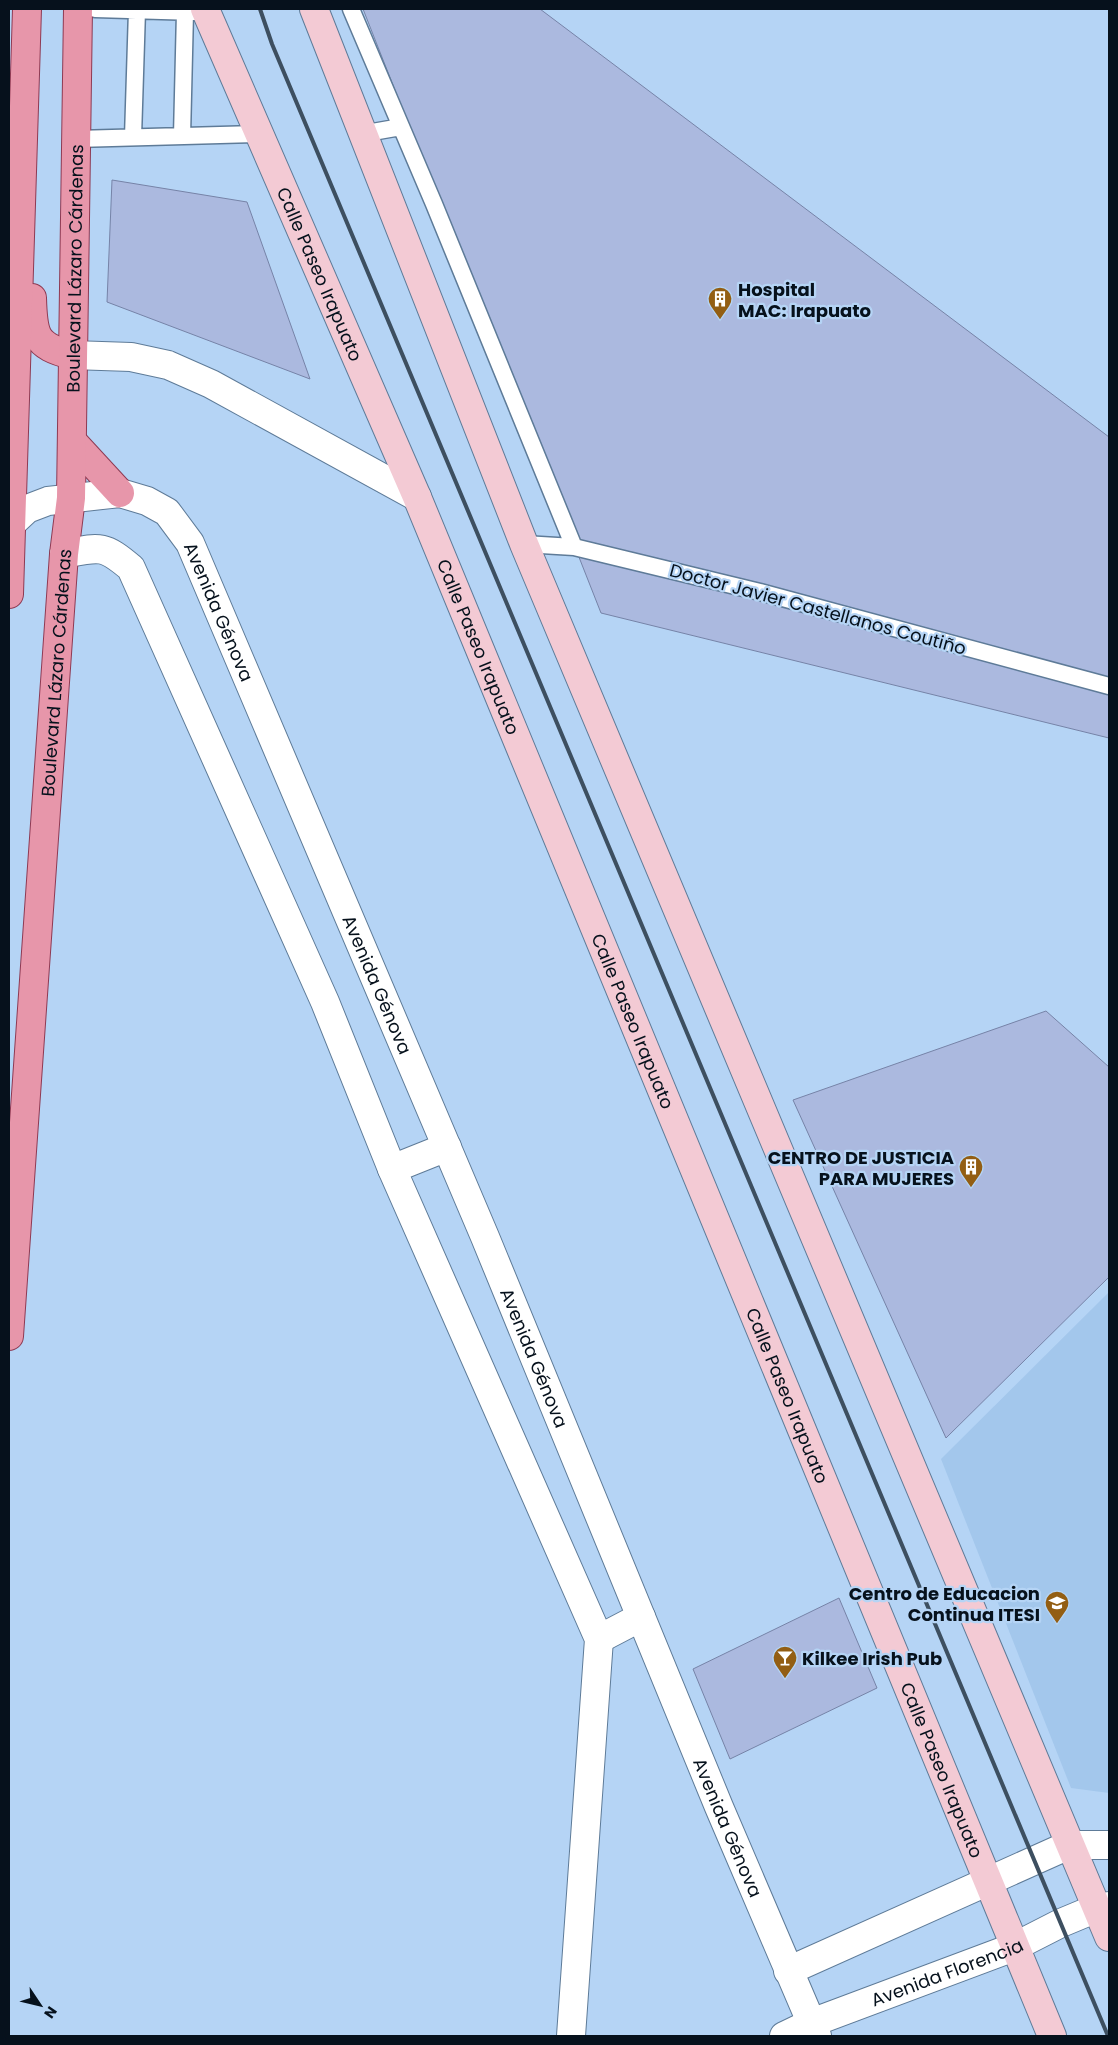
<svg xmlns="http://www.w3.org/2000/svg" width="1118" height="2045" viewBox="0 0 1118 2045" font-family="Poppins,sans-serif">
	<rect width="100%" height="100%" fill="#b5d4f5"/>
	<path fill="#a3c7ec" d="M1109 1292V1793L1071 1788 941 1459Z"/>
	<path fill="#abb9df" stroke="#7683a7" d="M363 9H540L1109 437V738L601 613Z
		M112 180 247 202 310 379 107 302Z
		M1046 1011 1109 1067V1277L946 1438 793 1100Z
		M839 1598 877 1688 730 1759 693 1669Z"/>
	<g fill="none" stroke-linecap="round" stroke-linejoin="round">
		<defs>
			<path id="lane" d="M95 9 195 12
				M351 9 434 204 574 547
				M361 134 401 127
				M182 136 185 12
				M133 137 137 10
				M76 139 260 134
				M524 544 574 547 760 592 1109 686"/>
			<g id="street">
				<path d="M72 355 131 357 168 365 211 384 417 497"/>
				<path id="s1" d="M11 524 27 509 48 501 120 493 147 501 167 512 190 543 485 1237 719 1807 817 2036"/>
				<path d="M64 554C99 547 103 544 131 568L325 1002 392 1169 599 1639 571 2036"/>
				<path d="M392 1169 447 1147"/>
				<path d="M599 1639 641 1617"/>
				<path d="M788 1971 1069 1845H1109"/>
				<path id="s2" d="M784 2036 811 2023 1014 1947 1061 1923 1097 1908 1109 1906"/>
			</g>
			<g id="secondary">
				<path id="s3" d="M205 9 417 497 1052 2036"/>
				<path d="M314 9 524 544 1109 1937"/>
			</g>
			<g id="primary">
				<path d="M32 298C33 334 34 346 72 355"/>
				<path d="M73 442 120 493"/>
				<path d="M9 594 27 9"/>
				<path id="s4" d="M9 1336 64 554 71 498 78 9"/>
			</g>
		</defs>
		<use href="#lane" stroke="#5e7b98" stroke-width="19"/>
		<use href="#street" stroke="#5e7b98" stroke-width="30"/>
		<use href="#secondary" stroke="#5e7b98" stroke-width="30"/>
		<use href="#primary" stroke="#8e3a53" stroke-width="30"/>
		<use href="#lane" stroke="#fff" stroke-width="16"/>
		<use href="#street" stroke="#fff" stroke-width="28"/>
		<use href="#secondary" stroke="#f3cad4" stroke-width="28"/>
		<use href="#primary" stroke="#e796aa" stroke-width="28"/>
		<path stroke="#3d4f60" stroke-width="4" d="M260 9 272 44 1108 2036"/>
	</g>
	<defs>
		<symbol id="building-pin" viewBox="-11 -11 22 30"><path d="M0 17L-7.5 6A9.5 9.5 0 1 1 7.5 6Z" fill="#935e13" stroke="#b5d4f5"/><path d="M-4-6H4V6H1V3H-1V6H-4ZM-2.5-4.3h1.7v1.8h-1.7ZM.8-4.3h1.7v1.8H.8ZM-2.5-1h1.7V.8h-1.7ZM.8-1h1.7V.8H.8Z" fill="#fff"/></symbol>
		<symbol id="school-pin" viewBox="-11 -11 22 30"><path d="M0 17L-7.5 6A9.5 9.5 0 1 1 7.5 6Z" fill="#935e13" stroke="#b5d4f5"/><path d="M0-5L7-2L0 1L-7-2ZM-4 1L0 2.5L4 1V4Q0 6-4 4Z" fill="#fff"/></symbol>
		<symbol id="bar-pin" viewBox="-11 -11 22 30"><path d="M0 17L-7.5 6A9.5 9.5 0 1 1 7.5 6Z" fill="#935e13" stroke="#b5d4f5"/><path d="M-6-5H6L.8 .8V4.5H3.5V6h-7V4.5H-.8V.8Z" fill="#fff"/></symbol>
	</defs>
	<g fill-rule="evenodd">
		<use href="#building-pin" x="706" y="285" width="28" height="38"/>
		<use href="#building-pin" x="957" y="1153" width="28" height="38"/>
		<use href="#school-pin" x="1043" y="1589" width="28" height="38"/>
		<use href="#bar-pin" x="771" y="1644" width="28" height="38"/>
	</g>
	<g text-anchor="middle" dominant-baseline="central" stroke-width="4.5" stroke-linejoin="round" paint-order="stroke">
		<g font-size="18" fill="#06111c" stroke="#b5d4f5">
			<text stroke="none"><textPath href="#s4" startOffset="1070">Boulevard Lázaro Cárdenas</textPath></text>
			<text stroke="none"><textPath href="#s3" startOffset="289">Calle Paseo Irapuato</textPath></text>
			<text transform="translate(818 609) rotate(15)">Doctor Javier Castellanos Coutiño</text>
			<text stroke="none"><textPath href="#s1" startOffset="281">Avenida Génova</textPath></text>
			<text stroke="none"><textPath href="#s3" startOffset="694">Calle Paseo Irapuato</textPath></text>
			<text stroke="none"><textPath href="#s4" startOffset="665">Boulevard Lázaro Cárdenas</textPath></text>
			<text stroke="none"><textPath href="#s1" startOffset="686">Avenida Génova</textPath></text>
			<text stroke="none"><textPath href="#s3" startOffset="1099">Calle Paseo Irapuato</textPath></text>
			<text stroke="none"><textPath href="#s1" startOffset="1091">Avenida Génova</textPath></text>
			<text stroke="none"><textPath href="#s3" startOffset="1504">Calle Paseo Irapuato</textPath></text>
			<text stroke="none"><textPath href="#s3" startOffset="1909">Calle Paseo Irapuato</textPath></text>
			<text stroke="none"><textPath href="#s1" startOffset="1599">Avenida Génova</textPath></text>
			<text stroke="none"><textPath href="#s2" startOffset="175">Avenida Florencia</textPath></text>
		</g>
		<g font-size="18" font-weight="bold" fill="#06111c" stroke="#b5d4f5" text-anchor="start">
			<text x="738" y="289">Hospital<tspan x="738" dy="21">MAC: Irapuato</tspan></text>
			<text x="954" y="1157" text-anchor="end">CENTRO DE JUSTICIA<tspan x="954" dy="21">PARA MUJERES</tspan></text>
			<text x="1040" y="1593" text-anchor="end">Centro de Educacion<tspan x="1040" dy="21">Continua ITESI</tspan></text>
			<text x="802" y="1658">Kilkee Irish Pub</text>
		</g>
	</g>
	<rect width="1118" height="2045" fill="none" stroke="#06111c" stroke-width="20"/>
	<g transform="translate(40 2005) rotate(125)" stroke="#b5d4f5" stroke-width="4" paint-order="stroke">
	<path d="M0-4L9 19L0 12L-9 19Z" fill="#06111c"/>
	<text y="-8" font-size="14" font-weight="bold" text-anchor="middle" fill="#06111c">N</text>
	</g>
</svg>
